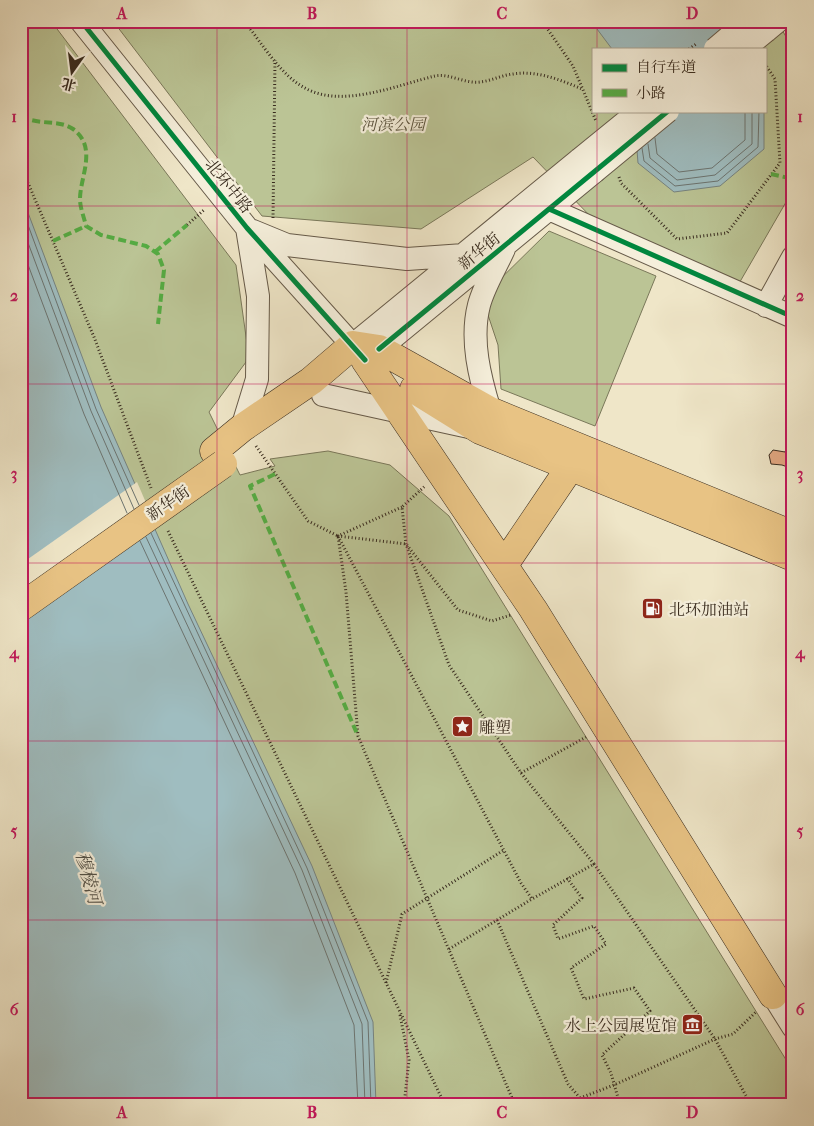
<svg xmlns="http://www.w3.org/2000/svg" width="814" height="1126" viewBox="0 0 814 1126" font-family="'IM FELL French Canon','Noto Serif SC',serif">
	<rect width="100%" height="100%" fill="#efe6c8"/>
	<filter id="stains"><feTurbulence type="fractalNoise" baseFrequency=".004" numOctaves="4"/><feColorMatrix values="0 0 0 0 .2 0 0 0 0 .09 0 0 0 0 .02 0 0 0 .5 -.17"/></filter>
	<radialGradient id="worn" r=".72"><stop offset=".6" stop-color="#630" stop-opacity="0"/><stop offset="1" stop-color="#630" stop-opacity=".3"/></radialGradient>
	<path fill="#bbc495" stroke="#7a785a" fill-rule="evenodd" d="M21 21H51L236 265 249 358 209 412 240 475 275 466 270 459 328 451 390 465 449 516 793 1071V1105H21Z
		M113 21H777L793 49V190L730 299 593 219 533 157 421 229 262 216ZM593 49H765V111H593Z
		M549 231 656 276 595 426 501 389 498 345 482 297Z"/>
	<path fill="#9fbdc0" stroke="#768380" d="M591 21H721L739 49H612Z
		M634 111H764V149L720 186 674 192 638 163Z
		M21 194 101 407 188 604 312 866 373 1022 376 1105H21Z"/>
	<path fill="#efe6c8" d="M137 482 157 528 21 624V564Z"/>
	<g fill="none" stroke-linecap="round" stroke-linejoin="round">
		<path stroke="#6c7470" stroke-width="1" d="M655 138 657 154 679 172 712 168 745 140V111
			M648 144 650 158 677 180 715 175 752 144V111
			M642 148 644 161 675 186 718 181 758 147 759 111
			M21 206 96 409 139 505
			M21 224 91 411 134 509
			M21 246 84 414 127 513
			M151 533 307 868 368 1022 371 1105
			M146 537 302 870 362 1024 365 1105
			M140 541 295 873 354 1025 358 1105"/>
	</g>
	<path fill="#e3a882" stroke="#392c1f" d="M793 430V469L782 465 771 464 769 455 773 450 785 452Z"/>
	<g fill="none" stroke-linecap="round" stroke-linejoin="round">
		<defs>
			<path id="minor" d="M81 21 247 228 363 357
				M766 31 778 21
				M549 209 793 317
				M253 231 287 245 407 259 464 255
				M766 306 793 257
				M353 345 580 159
				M379 349 594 172
				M323 395 469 427
				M490 411C480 378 470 340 479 305 484 286 496 267 504 249
				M242 428 257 379 258 296 247 228
				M773 995 793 1027"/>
			<path id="major" d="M365 360 533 609 773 995
				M414 389 480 430 793 557
				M214 451 242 428 311 381 353 345 379 349 490 411 793 535
				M504 565 571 466"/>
		</defs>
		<use href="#minor" stroke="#665a49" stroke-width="24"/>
		<use href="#major" stroke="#392c1f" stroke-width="29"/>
		<path stroke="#392c1f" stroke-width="3" stroke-dasharray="1 2.5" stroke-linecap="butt" d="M244 21C262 43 280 75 305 88 342 109 397 85 435 76 449 73 465 84 480 82 491 81 502 75 513 74 536 70 561 80 582 89
			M542 21 573 66 596 121
			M689 49 696 44
			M21 174 28 183 94 337 151 488
			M619 177 621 183 677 239 727 233 780 163 775 79 765 64
			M273 218 275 60
			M187 225 205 209
			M256 446 308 521 338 536 346 592 358 736 515 1105
			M402 507 338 536 406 544 458 610 492 621 511 615
			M168 531 445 1105
			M338 536 521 883 532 899 594 864 521 773 449 665 406 544 402 507 425 486
			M521 773 586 737
			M594 864 715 1039 751 1105
			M567 878 582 898 553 925 558 939 594 926 606 944 571 968 584 999 634 988 650 1011 602 1055 611 1073 620 1105
			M497 920 568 1084 586 1105
			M449 949 532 899
			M386 983 402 914 504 850
			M400 1015 409 1060 404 1105
			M580 1098 614 1085 715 1039 733 1034 757 1011"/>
		<use href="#minor" stroke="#f5efdb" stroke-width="22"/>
		<use href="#major" stroke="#e8c384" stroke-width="28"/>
		<defs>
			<path id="minor-bridge" d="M715 49 748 21
				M744 49 766 31
				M580 159 639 111
				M594 172 668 111"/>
			<path id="major-bridge" d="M21 607 223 464"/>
		</defs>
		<use href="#minor-bridge" stroke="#665a49" stroke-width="24" stroke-linecap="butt"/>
		<use href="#major-bridge" stroke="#392c1f" stroke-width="29" stroke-linecap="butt"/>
		<use href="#minor-bridge" stroke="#f5efdb" stroke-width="22"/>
		<use href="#major-bridge" stroke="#e8c384" stroke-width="28"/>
		<path stroke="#55ab43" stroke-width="4" stroke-dasharray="8 4" stroke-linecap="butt" d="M21 68V72
			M21 116C39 126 59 119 73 129 98 147 80 177 80 199 80 208 84 217 86 226L101 235 146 246 158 254 164 270 158 324
			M771 174 793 179
			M53 241 86 226
			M155 252 187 225
			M275 474 250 486 358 736"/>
		<defs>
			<path id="cycleway" d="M81 21 247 228 365 360
				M549 209 793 317
				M379 349 668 111"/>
		</defs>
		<use href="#cycleway" stroke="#f5efdb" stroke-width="8"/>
		<use href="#cycleway" stroke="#00873e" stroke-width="5"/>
	</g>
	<path fill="none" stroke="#c2185b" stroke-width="1" stroke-opacity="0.55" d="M217 21V1105M407 21V1105M597 21V49M597 111V1105M21 206H793M21 384H793M21 563H793M21 741H793M21 920H793"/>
	<defs>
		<symbol id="fuel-square" viewBox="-11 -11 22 22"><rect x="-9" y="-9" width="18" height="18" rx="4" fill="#8f2418" stroke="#f5efdb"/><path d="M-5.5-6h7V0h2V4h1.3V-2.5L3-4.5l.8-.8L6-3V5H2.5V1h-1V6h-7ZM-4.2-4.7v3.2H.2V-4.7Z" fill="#fff"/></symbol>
		<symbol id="sight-square" viewBox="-11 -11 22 22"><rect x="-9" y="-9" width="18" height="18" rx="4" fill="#8f2418" stroke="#f5efdb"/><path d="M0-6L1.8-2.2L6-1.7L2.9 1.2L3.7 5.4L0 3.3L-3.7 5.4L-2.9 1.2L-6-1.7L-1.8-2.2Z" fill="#fff"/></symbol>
		<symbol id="museum-square" viewBox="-11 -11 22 22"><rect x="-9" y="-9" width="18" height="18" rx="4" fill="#8f2418" stroke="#f5efdb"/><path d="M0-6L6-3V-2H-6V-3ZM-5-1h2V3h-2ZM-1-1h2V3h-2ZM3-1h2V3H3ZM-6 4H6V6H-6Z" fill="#fff"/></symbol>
	</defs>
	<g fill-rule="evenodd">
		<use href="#fuel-square" x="640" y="596" width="25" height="25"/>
		<use href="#sight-square" x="450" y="714" width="25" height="25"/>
		<use href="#museum-square" x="680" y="1012" width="25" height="25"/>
	</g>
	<g text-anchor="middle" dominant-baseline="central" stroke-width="4.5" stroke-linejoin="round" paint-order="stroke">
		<g font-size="16" font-style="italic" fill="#5a523c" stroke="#f5efdb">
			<text x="393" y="124">河滨公园</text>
		</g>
		<g font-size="16" fill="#392c1f" stroke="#f5efdb">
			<text transform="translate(229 186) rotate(51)">北环中路</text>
			<text transform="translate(479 251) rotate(-39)">新华街</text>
			<text transform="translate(168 503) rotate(-35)">新华街</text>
		</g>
		<g font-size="16" fill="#392c1f" stroke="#f5efdb" text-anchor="start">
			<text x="669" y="609">北环加油站</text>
			<text x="479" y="727">雕塑</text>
			<text x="677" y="1025" text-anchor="end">水上公园展览馆</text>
		</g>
		<g font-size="18" font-style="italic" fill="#525047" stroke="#f5efdb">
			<text transform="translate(88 878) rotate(75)">穆棱河</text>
		</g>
	</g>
	<rect width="814" height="1126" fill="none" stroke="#efe6c8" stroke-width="55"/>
	<rect x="592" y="48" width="175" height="65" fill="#f5efdb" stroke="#aaa190"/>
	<rect x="602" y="64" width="25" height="8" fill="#00873e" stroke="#aaa190"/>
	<text x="636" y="72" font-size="15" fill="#392c1f">自行车道</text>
	<rect x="602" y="89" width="25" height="8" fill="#55ab43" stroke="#aaa190"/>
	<text x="636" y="98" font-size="15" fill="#392c1f">小路</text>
	<g transform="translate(72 72) rotate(194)" stroke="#f5efdb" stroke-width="4" paint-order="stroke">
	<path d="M0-4L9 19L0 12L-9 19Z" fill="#392c1f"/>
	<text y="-8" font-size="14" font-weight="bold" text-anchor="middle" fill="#392c1f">北</text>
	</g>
	<rect x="28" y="28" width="758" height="1070" fill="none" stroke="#c2185b" stroke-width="2"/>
	<g font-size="16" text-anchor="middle" font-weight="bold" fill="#c2185b">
		<text x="122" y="19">A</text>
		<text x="312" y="19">B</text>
		<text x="502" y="19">C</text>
		<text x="692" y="19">D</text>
		<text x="14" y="122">1</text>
		<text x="800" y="122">1</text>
		<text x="14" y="301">2</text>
		<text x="800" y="301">2</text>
		<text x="14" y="479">3</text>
		<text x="800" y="479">3</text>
		<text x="14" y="658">4</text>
		<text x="800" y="658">4</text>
		<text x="14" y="836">5</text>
		<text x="800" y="836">5</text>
		<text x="14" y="1015">6</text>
		<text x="800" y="1015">6</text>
		<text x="122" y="1118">A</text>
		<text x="312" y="1118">B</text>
		<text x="502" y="1118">C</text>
		<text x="692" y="1118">D</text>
	</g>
	<rect width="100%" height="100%" filter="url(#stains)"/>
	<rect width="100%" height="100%" fill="url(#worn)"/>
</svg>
